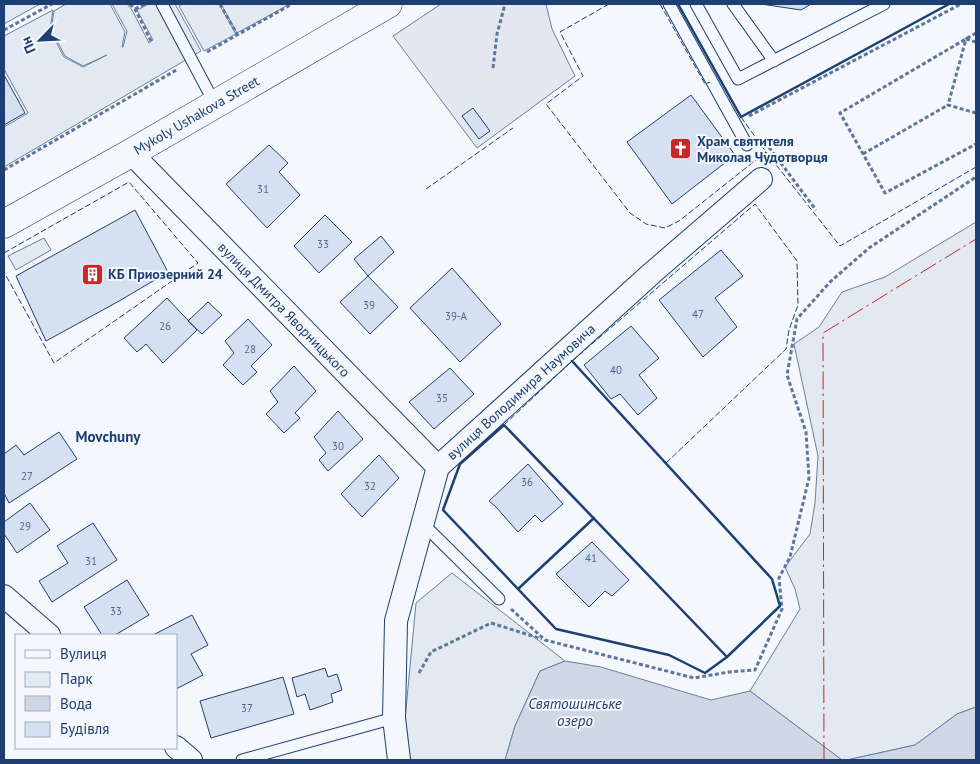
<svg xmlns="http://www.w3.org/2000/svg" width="980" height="764" viewBox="0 0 980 764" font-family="'PT Sans',sans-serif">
	<rect width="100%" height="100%" fill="#f4f7fb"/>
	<path fill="#e3e9f0" stroke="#687fa3" d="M4 4H40L4 24Z
		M66 4H110L125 32 122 47H123L127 31 112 4H127L132 10 149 43 153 40 137 10 149 4H175L201 51 4 167V127L28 113 4 69V36L53 10 50 30 64 57 83 67 107 55 83 66 65 56 51 30 54 11Z
		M182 4H219L236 34 204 51 179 6Z
		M221 4H290L237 33Z
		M976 222V707L957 714 915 745 847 760H842L750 691 800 609 795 589 785 567 810 534 815 503 818 456 794 344 819 327 842 292 885 277Z
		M44 238 51 250 16 270 8 256Z
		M452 573 565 661 540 671 515 726 505 760H410L405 720 416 603Z"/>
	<path fill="#e3e8f0" stroke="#687fa3" d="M441 4H546L552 29 575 76 477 148 393 36Z"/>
	<path fill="#cfd7e4" stroke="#687fa3" d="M565 661 601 667 711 700 750 691 842 760H505L515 726 540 671Z
		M976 707V760H847L915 745 957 714Z"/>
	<path fill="#d5e0f0" stroke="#1d3f73" d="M761 4H811L801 10Z
		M4 75 25 113 4 125Z
		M691 95 735 155 672 204 627 142Z
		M473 108 490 131 479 139 462 116Z
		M269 145 288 163 279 172 300 195 267 228 226 184Z
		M135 210 168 272 121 300 46 341 16 276Z
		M325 215 352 242 319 273 294 246Z
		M381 236 394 252 368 276 354 259Z
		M721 250 743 276 715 298 737 327 703 357 659 300Z
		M452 268 501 324 460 362 410 308Z
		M368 276 398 307 370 334 340 302Z
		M167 298 197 330 163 363 146 344 137 352 124 338Z
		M208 302 222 315 202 334 188 321Z
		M248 319 272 345 251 366 257 372 243 385 223 365 234 353 225 341Z
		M631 326 659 358 639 375 657 398 638 415 620 394 611 399 584 365Z
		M294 366 316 391 295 413 300 418 284 433 266 414 278 402 270 391Z
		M450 368 474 394 434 429 409 402Z
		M338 411 363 439 328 471 319 460 326 453 314 437Z
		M59 432 77 459 9 503 4 493V454L16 445 24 455Z
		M379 455 399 478 362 517 341 494Z
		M528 464 563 504 542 522 535 515 518 532 496 507 489 501Z
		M30 503 50 530 17 553 4 534V522Z
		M93 523 117 560 52 602 39 581 68 563 57 546Z
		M592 542 629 580 612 596 605 591 589 607 556 574Z
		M127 580 149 615 115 635H102L84 607Z
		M192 615 208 645 191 654 203 675 176 689V635H153Z
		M325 668 328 677 337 674 342 690 331 694 333 702 310 710 305 694 297 697 292 678Z
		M283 677 294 714 211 738 200 701Z"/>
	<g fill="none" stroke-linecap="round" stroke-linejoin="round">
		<defs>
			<path id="service" d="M162 4 215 104
				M669 4 747 145
				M696 4 738 79 884 4
				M733 4 774 61
				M422 523 499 599
				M242 760 394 718"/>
			<g id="minor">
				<path id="s1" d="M131 153 438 467"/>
				<path d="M4 596 49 635"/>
				<path d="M176 747 191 760"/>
				<path id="s2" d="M399 760 394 718 396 621 438 467 652 273 761 179"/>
			</g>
			<g id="tertiary">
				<path id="s3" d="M4 224 131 153 388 4"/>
			</g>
		</defs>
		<use href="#service" stroke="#1d3f73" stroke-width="13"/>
		<use href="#minor" stroke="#1d3f73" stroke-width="24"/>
		<use href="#tertiary" stroke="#1d3f73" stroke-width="29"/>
		<path stroke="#5e769c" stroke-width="3" stroke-dasharray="4 2.5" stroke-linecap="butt" d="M130 4 135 9 151 41
			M220 4 237 34
			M135 9 145 4
			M4 30 52 4
			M976 33 840 113 885 193 976 144
			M976 42 966 39 948 105 976 113
			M207 52 292 4
			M493 68 497 34 505 4
			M749 116 961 4
			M765 142 816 210
			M863 154 948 105
			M4 170 178 69
			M511 609 545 640 694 678 729 672 755 670 782 609 779 578 790 557 809 478 806 432 787 375 797 319 830 282 869 248 976 177
			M419 673 431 652 491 623 542 639"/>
		<use href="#service" stroke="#f4f7fb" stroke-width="11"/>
		<use href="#minor" stroke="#f4f7fb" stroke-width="22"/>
		<use href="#tertiary" stroke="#f4f7fb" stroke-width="28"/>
		<path stroke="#1d3f73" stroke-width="1" stroke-dasharray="6 2.5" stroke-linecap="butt" d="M609 4 560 32 583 76 546 104 630 213 646 224 665 228 679 221 766 152
			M660 4 705 84 710 82
			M741 117 766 152 840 246 976 167
			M426 189 513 128
			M4 253 129 182 198 263 54 363 4 272
			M504 425 572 361 755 204 797 261 798 305 789 330 786 349 666 463"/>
		<path stroke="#1d3f73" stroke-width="2.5" d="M678 4 741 117 949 4
			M572 361 772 579 780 606 727 657
			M504 425 727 657 705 673 669 655 556 629 443 510 460 464Z
			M518 589 594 518"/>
		<path stroke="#c62828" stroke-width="1" stroke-dasharray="18 4 2.5 4" stroke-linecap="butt" d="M824 760 823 333 976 239"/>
	</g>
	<defs>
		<symbol id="church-square" viewBox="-11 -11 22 22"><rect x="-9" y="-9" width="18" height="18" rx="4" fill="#c62828" stroke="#f4f7fb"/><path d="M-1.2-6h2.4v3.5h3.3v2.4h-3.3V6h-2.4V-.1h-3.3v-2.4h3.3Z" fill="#fff"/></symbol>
		<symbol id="building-square" viewBox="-11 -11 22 22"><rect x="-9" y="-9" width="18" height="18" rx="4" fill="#c62828" stroke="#f4f7fb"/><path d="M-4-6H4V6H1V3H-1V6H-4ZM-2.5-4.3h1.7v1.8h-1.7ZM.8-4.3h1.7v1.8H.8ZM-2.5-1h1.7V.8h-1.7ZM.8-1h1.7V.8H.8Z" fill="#fff"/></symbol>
	</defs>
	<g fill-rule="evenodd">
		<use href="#church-square" x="668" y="136" width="25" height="25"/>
		<use href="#building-square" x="80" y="262" width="25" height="25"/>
	</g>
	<g text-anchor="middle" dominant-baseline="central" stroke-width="4" stroke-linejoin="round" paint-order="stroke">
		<g font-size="11" fill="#4b6792">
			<text x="263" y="189">31</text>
			<text x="323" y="244">33</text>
			<text x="369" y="305">39</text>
			<text x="698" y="314">47</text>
			<text x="456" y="316">39-А</text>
			<text x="165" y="326">26</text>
			<text x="250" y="349">28</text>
			<text x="616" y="370">40</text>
			<text x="442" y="398">35</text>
			<text x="338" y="446">30</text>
			<text x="27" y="476">27</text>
			<text x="527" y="482">36</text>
			<text x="370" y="486">32</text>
			<text x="25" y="526">29</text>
			<text x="591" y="558">41</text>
			<text x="91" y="561">31</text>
			<text x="116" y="611">33</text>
			<text x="247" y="708">37</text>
		</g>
		<g font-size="14" fill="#1d3f73" stroke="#f4f7fb">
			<text stroke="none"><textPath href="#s3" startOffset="221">Mykoly Ushakova Street</textPath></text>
			<text stroke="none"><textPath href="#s1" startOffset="219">вулиця Дмитра Яворницького</textPath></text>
			<text stroke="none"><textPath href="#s2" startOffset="411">вулиця Володимира Наумовича</textPath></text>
		</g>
		<g font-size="14" font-weight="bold" fill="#1d3f73" stroke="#f4f7fb" text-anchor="start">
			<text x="697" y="141">Храм святителя<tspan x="697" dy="16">Миколая Чудотворця</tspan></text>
			<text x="108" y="274">КБ Приозерний 24</text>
		</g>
		<g font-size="15" font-weight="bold" fill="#1d3f73" stroke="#f4f7fb">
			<text x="108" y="436">Movchuny</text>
		</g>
		<g font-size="15" font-style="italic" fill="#1d3f73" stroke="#f4f7fb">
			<text x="575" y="703">Святошинське<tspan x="575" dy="17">озеро</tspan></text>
		</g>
	</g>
	<rect width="980" height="764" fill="none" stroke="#1d3f73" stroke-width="10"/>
	<rect x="15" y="634" width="162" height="115" fill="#f4f7fb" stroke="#9eadc5"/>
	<rect x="25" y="650" width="25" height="8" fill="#f4f7fb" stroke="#9eadc5"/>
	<text x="60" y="659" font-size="15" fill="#1d3f73">Вулиця</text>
	<rect x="25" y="672" width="25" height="15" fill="#e3e9f0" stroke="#9eadc5"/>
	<text x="60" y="684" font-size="15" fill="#1d3f73">Парк</text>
	<rect x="25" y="696" width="25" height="15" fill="#cfd7e4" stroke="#9eadc5"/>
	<text x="60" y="709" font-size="15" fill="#1d3f73">Вода</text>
	<rect x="25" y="722" width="25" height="15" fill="#d5e0f0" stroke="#9eadc5"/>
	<text x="60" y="734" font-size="15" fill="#1d3f73">Будівля</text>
	<g transform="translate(40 40) rotate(246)" stroke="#f4f7fb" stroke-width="4" paint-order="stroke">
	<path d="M0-4L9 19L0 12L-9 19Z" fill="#1d3f73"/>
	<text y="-8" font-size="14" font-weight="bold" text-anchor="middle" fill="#1d3f73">Пн</text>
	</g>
</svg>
